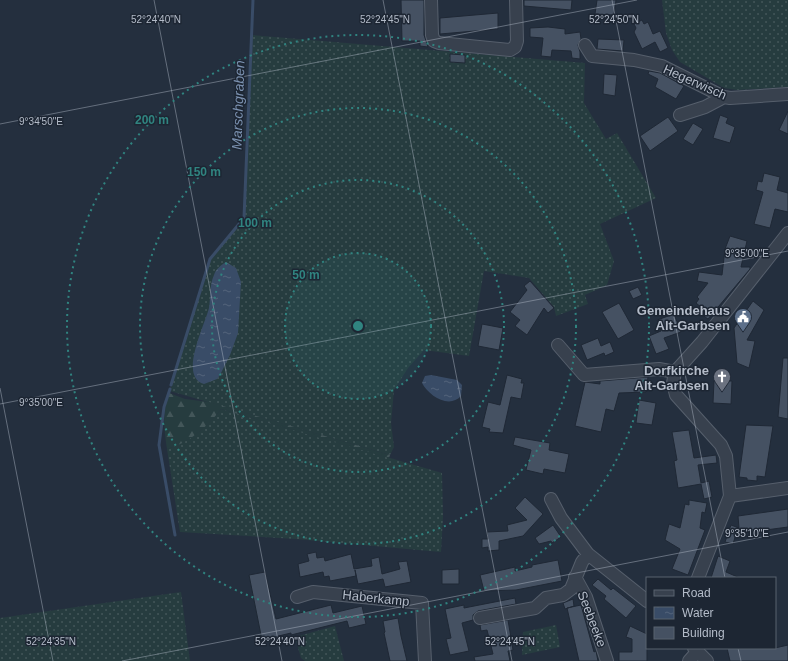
<svg xmlns="http://www.w3.org/2000/svg" width="788" height="661" viewBox="0 0 788 661" font-family="Arial,sans-serif">
	<defs>
		<pattern id="grass-dots" width="8" height="8" patternUnits="userSpaceOnUse"><rect width="8" height="8" fill="#263c3f"/><path d="M2 2h.1M6 6h.1" fill="none" stroke="#435659" stroke-width="1.8" stroke-linecap="round"/></pattern>
		<pattern id="forest-firs" width="22" height="20" patternUnits="userSpaceOnUse"><rect width="22" height="20" fill="#263c3f"/><path d="M5 1l3.5 6h-7zM16 11l3.5 6h-7z" fill="#435659"/></pattern>
		<pattern id="water-ripples" width="26" height="14" patternUnits="userSpaceOnUse"><rect width="26" height="14" fill="#394c67"/><path d="M2 4q2-2 4 0t4 0M15 11q2-2 4 0t4 0" fill="none" stroke="#53647b"/></pattern>
	</defs>
	<rect width="100%" height="100%" fill="#242f3e"/>
	<path fill="url(#grass-dots)" d="M662 0H788V87L737 90 724 88 680 62 672 50 666 33Z
		M252 35 585 63 584 103 606 139 617 133 656 198 600 224 614 261 607 285 585 295 588 304 556 316 554 307 529 278 484 271 469 356 424 350 408 368 394 390 391 423 394 447 390 455 170 391 210 259 244 218Z
		M221 409 442 473 443 517 441 552 296 539 180 532 167 449C188 443 208 426 221 409Z
		M181 592 190 661H0V618Z
		M556 625 560 647 522 655 523 632Z
		M335 626 344 661H305L301 658 295 637Z"/>
	<path fill="url(#forest-firs)" d="M169 393 185 399 209 402 390 455 389 458 221 409C207 427 189 443 167 449 164 429 162 413 169 393Z"/>
	<path fill="url(#water-ripples)" d="M226 262 236 268 241 282 238 333 230 355 220 375 217 379 204 384C178 377 205 325 209 308 211 297 209 286 214 275 216 269 221 265 226 262Z
		M431 375 457 380 462 385 461 396C449 409 429 396 422 383L425 376Z"/>
	<g fill="none" stroke-linecap="round" stroke-linejoin="round">
		<path stroke="#394c67" stroke-width="3" d="M171 385 210 259 244 218 253 0
			M170 389 164 407 159 445 175 535"/>
	</g>
	<path fill="#455162" stroke="#1f2835" d="M401 0H424V35L428 47 420 46V41H402Z
		M524 0H572L571 10 524 6Z
		M597 0H616L614 15 595 14Z
		M498 13V29L440 34V35V18Z
		M642 20 644 24 648 22 653 34 660 31 668 48 660 52 655 42 642 49 634 32 636 28 634 24Z
		M548 27 565 29V34L580 32 581 39 578 45 580 52V59L572 58 571 51 552 50 551 57 541 56 543 38 530 37V28Z
		M598 39 624 40 623 51 597 49Z
		M450 54 465 55V63L450 62Z
		M649 71 660 73 684 86 676 99 655 87 658 79 648 74Z
		M604 74 617 75 615 96 603 94Z
		M788 111V134L779 130Z
		M720 115 728 118 726 123 735 127 730 143 713 138Z
		M668 117 678 131 650 151 640 136Z
		M693 123 703 129 693 145 683 139Z
		M764 173 780 177 777 190 788 193V212L775 209 770 228 754 224 763 192 756 190 758 181 762 182Z
		M730 236 747 241 741 267H750V269L708 319 698 312 702 308 696 303 699 299 697 297 708 283 697 281 699 272 722 275 725 249Z
		M530 281 554 308 548 313 544 308 527 335 515 326 520 320 510 312 527 290 524 286Z
		M638 287 642 295 633 299 629 291Z
		M753 301 764 310 747 340 755 341 749 368 737 363 734 328Z
		M619 303 634 330 618 339 602 312Z
		M674 314 681 332 664 338 669 349 656 354 649 336 661 331 657 320Z
		M482 324 503 328 499 350 478 346Z
		M598 338 601 346 610 342 614 352 605 356 604 353 587 360 581 345Z
		M783 358H788V419L778 417Z
		M507 375 522 379 521 383H524L521 399 511 397 503 433 489 432 490 429 482 427 488 402 500 405Z
		M648 377 646 392 619 393 614 411 606 409 601 432 575 426 585 382 600 384V381Z
		M714 381H732L731 404 713 403Z
		M639 400 656 403 652 425 636 423Z
		M746 425 773 426 765 477 757 476V481L747 480V478L739 477Z
		M689 430 694 458 716 455 717 463 698 465 701 483 709 481 712 497 704 499 701 484 678 488 674 461 677 460 672 432Z
		M515 437 550 443 549 450 569 454 565 473 544 469 543 474 526 470 531 450 513 445Z
		M525 497 543 514 523 536 499 541V550L488 551V547L482 548V539H488L487 532 508 531 507 525 527 520 515 508Z
		M689 500 707 503 705 513 702 512 700 528 705 530 688 575 672 569 680 549 665 540 669 524 680 528 685 504 689 505Z
		M788 509V527L736 534 733 544 725 542 731 525 739 528 738 516Z
		M553 525 561 537 552 543 551 541 539 544 535 538Z
		M316 552 317 558 324 557 325 561 351 554 354 569 372 566 371 559 379 557 382 574 400 569 398 562 407 561 411 582 385 587 383 579 358 584 355 570 356 576 330 581 329 576 324 577 323 572 300 577 298 564 309 561 307 554Z
		M718 556 730 561 726 572 740 578H711Z
		M558 560 562 581 516 590 484 591 480 575 515 567V571L532 567V565Z
		M459 569V584H442V570Z
		M265 572 276 619 331 605 333 613 362 606 366 624 349 628 347 621 291 635V633L262 640 249 575Z
		M598 579 611 590 613 588 636 606 626 618 604 599 606 596 592 585Z
		M515 598 516 604 478 611 473 615V620L462 623 469 651 450 655 446 639 451 638 445 609 464 605V608Z
		M573 599 574 606 565 609 563 603Z
		M581 605 594 652 596 651 598 661H579L567 608Z
		M398 618 401 636 407 661H390L384 633 385 632 383 621Z
		M508 620 513 650 508 651 510 661H475L474 657 493 654 487 630 481 631 480 625Z
		M630 626 647 634V661H619V652H632V639L626 637Z
		M788 645V661H730L727 648H775Z"/>
	<g fill="none" stroke-linecap="round" stroke-linejoin="round">
		<defs>
			<path id="minor" d="M431 0 432 35 434 41 439 43 510 50 515 47 517 41 516 0
				M585 45 592 56 634 60 662 66 724 97 730 98 788 94
				M680 115 705 107 724 97
				M558 345 584 375 659 369 675 372
				M730 496 788 488
				M551 499 561 518 588 554 647 601
				M575 577 586 597 607 661
				M698 578 730 496 726 456 721 445 676 395 673 383 675 372 702 342 788 233
				M297 597 313 592 422 603 425 661
				M480 618 535 608 546 598 563 595 571 589 582 562 588 554
				M694 648 707 661
				M689 661 697 652"/>
		</defs>
		<use href="#minor" stroke="#565f6c" stroke-width="14"/>
		<use href="#minor" stroke="#38414e" stroke-width="12"/>
	</g>
	<path fill="none" stroke="#b4bcc9" stroke-width="1" stroke-opacity="0.45" d="M154 0 282 661M383 0 512 661M612 0 725 578M0 124 637 0M0 388 53 661M0 404 788 251M738 648 741 661M122 661 788 532"/>
	<circle cx="358" cy="326" r="73" fill="#308480" fill-opacity=".12"/>
	<g fill="none" stroke="#308480" stroke-width="2" stroke-dasharray="2 4">
		<circle cx="358" cy="326" r="73"/>
		<circle cx="358" cy="326" r="146"/>
		<circle cx="358" cy="326" r="218"/>
		<circle cx="358" cy="326" r="291"/>
	</g>
	<defs>
		<symbol id="civic-pin" viewBox="-11 -11 22 30"><path d="M0 17L-7.5 6A9.5 9.5 0 1 1 7.5 6Z" fill="#5c6f8a" stroke="#1d2633"/><path d="M-.6-6.5H3V-4.5H.6V-3L4-1V1h2V6H-6V1h2V-1L-.6-3ZM-1.2 2.5V6h2.4V2.5Z" fill="#fff"/></symbol>
		<symbol id="church-pin" viewBox="-11 -11 22 30"><path d="M0 17L-7.5 6A9.5 9.5 0 1 1 7.5 6Z" fill="#6b7280" stroke="#1d2633"/><path d="M-1.2-6h2.4v3.5h3.3v2.4h-3.3V6h-2.4V-.1h-3.3v-2.4h3.3Z" fill="#fff"/></symbol>
	</defs>
	<g fill-rule="evenodd">
		<use href="#civic-pin" x="733" y="307" width="20" height="27"/>
		<use href="#church-pin" x="712" y="367" width="20" height="27"/>
	</g>
	<g text-anchor="middle" dominant-baseline="central" stroke-width="3" stroke-linejoin="round" paint-order="stroke">
		<g font-size="13" fill="#b4bcc9" stroke="#1d2633">
			<text transform="translate(695 82) rotate(24)">Hegerwisch</text>
			<text transform="translate(376 598) rotate(6)">Haberkamp</text>
			<text transform="translate(592 619) rotate(69)">Seebeeke</text>
		</g>
		<g font-size="13" font-weight="bold" fill="#b4bcc9" stroke="#1d2633" text-anchor="end">
			<text x="730" y="310">Gemeindehaus<tspan x="730" dy="15">Alt-Garbsen</tspan></text>
			<text x="709" y="370">Dorfkirche<tspan x="709" dy="15">Alt-Garbsen</tspan></text>
		</g>
		<g font-size="14" font-style="italic" fill="#7c92b1" stroke="#1d2633">
			<text transform="translate(238 105) rotate(-88)">Marschgraben</text>
		</g>
	</g>
	<g font-size="10" text-anchor="middle" fill="#b4bcc9" stroke="#1d2633" stroke-width="3" stroke-linejoin="round" paint-order="stroke">
		<text x="156" y="23">52°24'40"N</text>
		<text x="385" y="23">52°24'45"N</text>
		<text x="614" y="23">52°24'50"N</text>
		<text x="41" y="125">9°34'50"E</text>
		<text x="747" y="257">9°35'00"E</text>
		<text x="41" y="406">9°35'00"E</text>
		<text x="747" y="537">9°35'10"E</text>
		<text x="51" y="645">52°24'35"N</text>
		<text x="280" y="645">52°24'40"N</text>
		<text x="510" y="645">52°24'45"N</text>
	</g>
	<circle cx="358" cy="326" r="6" fill="#308480" stroke="#1d2633" stroke-width="2"/>
	<g font-size="12" text-anchor="middle" font-weight="bold" fill="#308480" stroke="#1d2633" stroke-width="3" stroke-linejoin="round" paint-order="stroke">
		<text x="152" y="124">200 m</text>
		<text x="204" y="176">150 m</text>
		<text x="255" y="227">100 m</text>
		<text x="306" y="279">50 m</text>
	</g>
	<rect x="646" y="577" width="130" height="72" fill="#1d2633" stroke="#59626f"/>
	<rect x="654" y="590" width="20" height="6" fill="#38414e" stroke="#59626f"/>
	<text x="682" y="597" font-size="12" fill="#b4bcc9">Road</text>
	<rect x="654" y="607" width="20" height="12" fill="url(#water-ripples)" stroke="#59626f"/>
	<text x="682" y="617" font-size="12" fill="#b4bcc9">Water</text>
	<rect x="654" y="627" width="20" height="12" fill="#455162" stroke="#59626f"/>
	<text x="682" y="637" font-size="12" fill="#b4bcc9">Building</text>
</svg>
